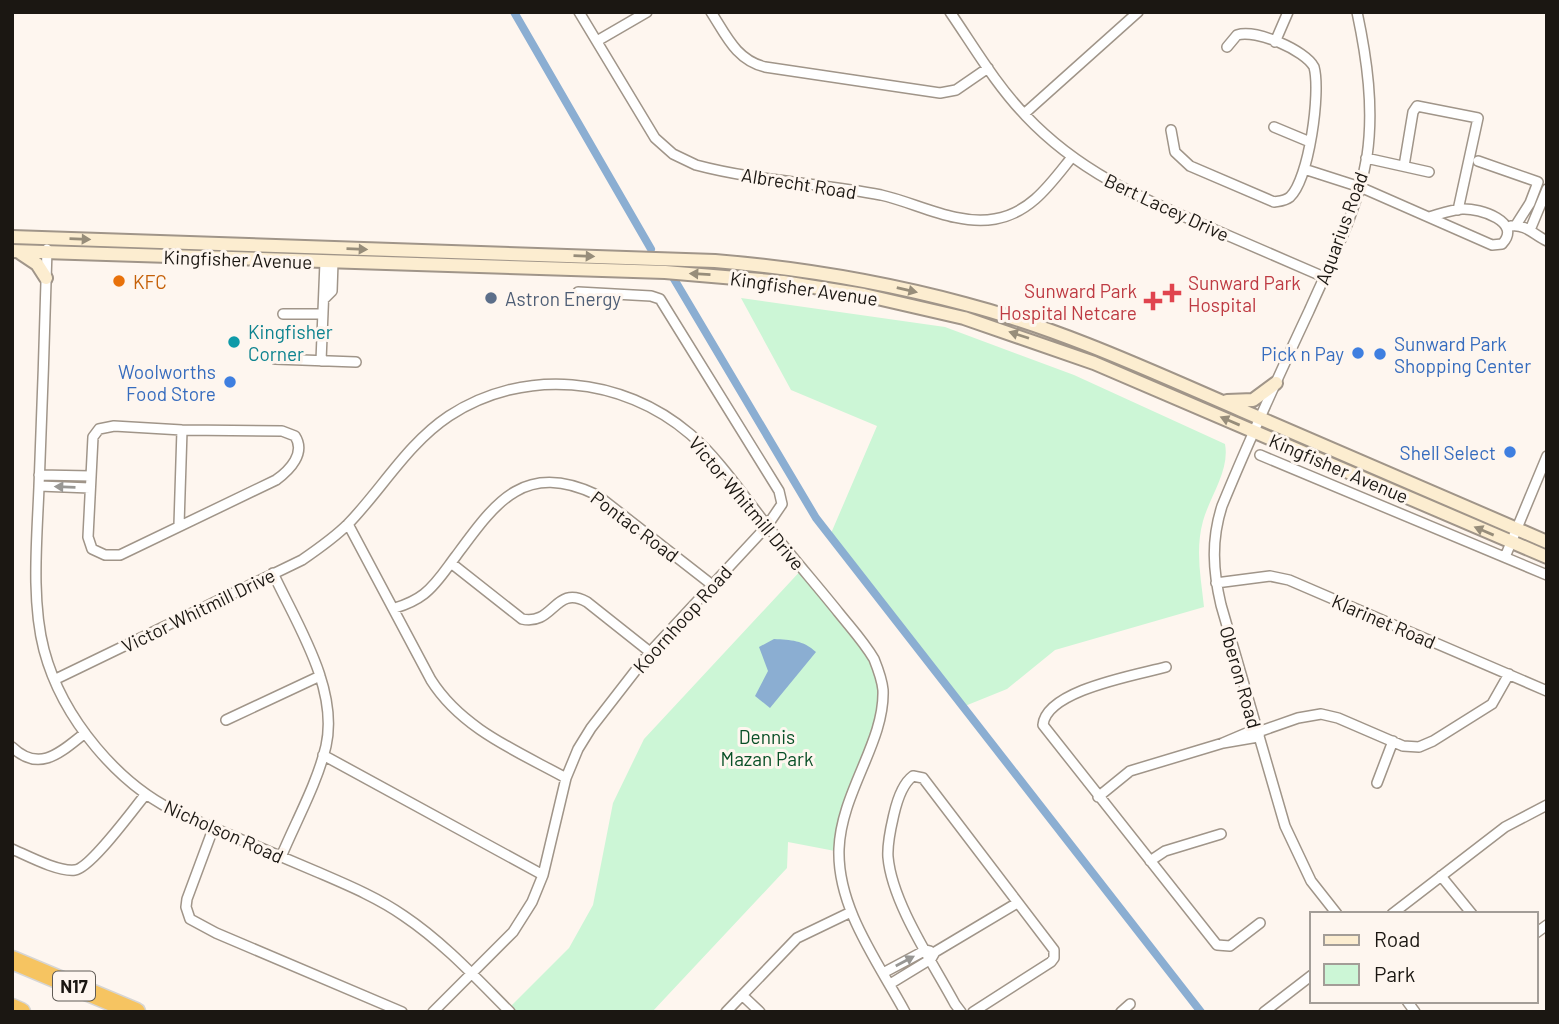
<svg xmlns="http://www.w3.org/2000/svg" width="1559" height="1024" viewBox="0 0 1559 1024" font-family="Barlow,sans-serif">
	<rect width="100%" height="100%" fill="#fef6ef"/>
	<path fill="#ccf6d6" d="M741 298 945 327 1074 375 1225 444C1230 470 1210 496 1203 521 1195 550 1201 578 1204 607L1055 650 1007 689 960 708 829 538 877 426 791 390Z
		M804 567 874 651 882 684 879 721 842 819 835 851 788 842 787 868 652 1012H512L509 1008 569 948 593 905 613 803 644 739Z"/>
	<path fill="#8baed2" d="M774 639C791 640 803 640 816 652L770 708 755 696 768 671 759 647Z"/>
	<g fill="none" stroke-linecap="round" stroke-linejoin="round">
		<path stroke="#8baed2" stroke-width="8" d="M514 12 651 249
			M674 279 816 518 1201 1012"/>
		<defs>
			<path id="street" d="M579 12 655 138 673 154 696 165C756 181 820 183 881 195 917 203 957 226 995 219 1031 213 1051 183 1072 157
				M711 12C726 35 736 60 765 67L940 93 956 90 988 68
				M950 12C974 47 996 85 1026 116 1078 171 1138 197 1206 226 1246 243 1285 260 1324 277
				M597 41 647 12
				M1275 42 1288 12
				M1024 114 1138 12
				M1274 127 1310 142
				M1171 130 1175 152 1190 166 1274 202C1280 201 1285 201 1290 197 1309 179 1321 92 1314 67 1305 50 1256 29 1237 35L1227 47
				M1366 158 1429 172
				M1478 161 1538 182 1530 203 1516 225
				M1404 166 1413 112 1417 106 1478 118 1458 210
				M1304 169 1360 187 1492 245 1502 244C1523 222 1480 208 1462 209 1451 210 1440 214 1429 217
				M1511 226C1526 224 1534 235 1547 241
				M1530 230 1547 189
				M47 249C45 328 42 408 39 487 37 539 31 600 44 650 62 718 119 787 183 815 227 834 271 852 315 871 345 884 377 897 404 916 444 943 476 978 510 1012
				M324 299 332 291 333 262
				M283 314H323
				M275 359 356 362
				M321 361 325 262
				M114 426 182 430 282 431 295 436C306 453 290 470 276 480L120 555H105L92 549 88 537 93 437 99 429Z
				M1260 455 1547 575
				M39 475 91 476
				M39 486 90 488
				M348 524 431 680C462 729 517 751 566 778
				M179 525 182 430
				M1505 557 1547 456
				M451 563 522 619C554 626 555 584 587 602L650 652
				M273 573C296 623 339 688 326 746 317 784 296 821 281 857
				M1216 583 1270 576 1289 580 1547 691
				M395 608C405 605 415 601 424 594 437 584 446 569 456 556 495 503 524 460 597 495L711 584
				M1166 667C1137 675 1046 690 1043 725L1217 945 1230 946 1260 923
				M56 679 302 560C318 549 334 538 348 524 382 489 407 444 449 416 524 367 622 376 690 434 722 461 750 506 778 539 798 564 819 588 839 613 851 628 864 642 874 659 878 669 882 679 883 690 885 742 841 792 839 849 837 908 878 962 905 1012
				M226 720 320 676
				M1223 743 1258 737 1261 731 1298 718 1321 714 1338 718 1403 746 1419 747 1433 741 1492 704 1509 674
				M12 747C40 774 62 751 85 733
				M323 755 543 875
				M1377 783 1393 741
				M1098 797 1130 771 1223 743 1256 729 1260 730
				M213 829 187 899 186 907 190 919 216 933 402 1012
				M12 849C28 856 58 872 75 870 91 868 134 808 146 794
				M1150 861 1165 851 1221 834
				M1441 876 1472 914
				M1337 914 1311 881 1285 826 1221 605C1213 571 1211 540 1222 506 1249 440 1279 375 1309 311 1331 261 1358 210 1367 156 1374 108 1367 59 1357 12
				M1392 914 1505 827 1547 805
				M1536 933 1547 925
				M883 973 926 950 930 951
				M890 984 931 959 935 952 1017 903
				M742 995 760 1012
				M1407 1001 1415 1012
				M433 1012 513 932 532 902 543 875 566 778 578 749 591 728 650 652 767 526 782 504 779 491 660 299 651 296 578 292
				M726 1012 797 938 851 912
				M961 1012 955 1004C933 963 892 903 888 857 887 843 891 827 894 814 897 801 902 784 913 776L923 778 1054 950V958L1051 962 973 1012
				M1121 1012 1130 1004
				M1264 1012 1312 975"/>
			<path id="secondary" d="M12 237 715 261C800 268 883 282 965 304 1061 329 1151 371 1241 410 1343 454 1445 498 1547 542
				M12 251 665 272 783 282 864 295 964 318 1094 363 1547 557
				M19 252 37 264 46 278
				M1227 401 1253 400 1276 383"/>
			<path id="highway" d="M12 960 136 1012
				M12 1008 21 1012"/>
		</defs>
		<use href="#street" stroke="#a09589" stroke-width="12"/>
		<use href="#secondary" stroke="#a09589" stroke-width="16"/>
		<use href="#highway" stroke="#d6d5d4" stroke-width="21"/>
		<use href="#street" stroke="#fff" stroke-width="9"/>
		<use href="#secondary" stroke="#fcedd0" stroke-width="12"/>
		<use href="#highway" stroke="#f6c461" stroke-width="18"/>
	</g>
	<defs><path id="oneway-solid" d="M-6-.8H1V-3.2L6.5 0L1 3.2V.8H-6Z" transform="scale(1.75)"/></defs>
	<g fill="#978d7a">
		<use href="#oneway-solid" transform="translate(80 239) rotate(2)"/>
		<use href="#oneway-solid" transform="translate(357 249) rotate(2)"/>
		<use href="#oneway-solid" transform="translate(584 256) rotate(2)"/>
		<use href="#oneway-solid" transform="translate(700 274) rotate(-177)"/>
		<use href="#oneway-solid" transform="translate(907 290) rotate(13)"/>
		<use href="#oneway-solid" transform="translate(1019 335) rotate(-162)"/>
		<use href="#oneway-solid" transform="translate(1230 421) rotate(-157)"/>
		<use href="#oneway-solid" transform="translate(1484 531) rotate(-157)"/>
	</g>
	<g fill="#989794">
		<use href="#oneway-solid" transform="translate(65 487) rotate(-178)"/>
		<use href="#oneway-solid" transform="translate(905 961) rotate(-28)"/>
	</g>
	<circle fill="#e8710a" stroke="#fef6ef" stroke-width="2.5" cx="119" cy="281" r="7"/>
	<g fill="#e0444e" stroke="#fef6ef" stroke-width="2.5">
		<path d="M1168.5 282.5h7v7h7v7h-7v7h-7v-7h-7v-7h7z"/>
		<path d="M1149.5 290.5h7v7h7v7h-7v7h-7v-7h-7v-7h7z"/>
	</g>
	<circle fill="#5c6f8a" stroke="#fef6ef" stroke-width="2.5" cx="491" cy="298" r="7"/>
	<circle fill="#0f9aa8" stroke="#fef6ef" stroke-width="2.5" cx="234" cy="342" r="7"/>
	<g fill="#3f7fe0" stroke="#fef6ef" stroke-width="2.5">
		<circle cx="1358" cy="353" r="7"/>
		<circle cx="1380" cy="354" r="7"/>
		<circle cx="230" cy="382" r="7"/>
		<circle cx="1510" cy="452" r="7"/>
	</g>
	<g text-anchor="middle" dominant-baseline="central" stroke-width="6" stroke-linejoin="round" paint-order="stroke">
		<rect fill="#fef6ef" stroke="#5f5a54" stroke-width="2" x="53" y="971.5" width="42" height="29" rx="5"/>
		<g font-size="18" font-weight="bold" fill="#1b1712">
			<text x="74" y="986">N17</text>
		</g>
		<g font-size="19" fill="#1b1712" stroke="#fef6ef">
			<text transform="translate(799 183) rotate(9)">Albrecht Road</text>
			<text transform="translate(1167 207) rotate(25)">Bert Lacey Drive</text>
			<text transform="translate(1341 228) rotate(-70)">Aquarius Road</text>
			<text transform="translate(238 259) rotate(2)">Kingfisher Avenue</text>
			<text transform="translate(804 288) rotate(8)">Kingfisher Avenue</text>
			<text transform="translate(1339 468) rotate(23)">Kingfisher Avenue</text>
			<text transform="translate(747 503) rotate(50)">Victor Whitmill Drive</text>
			<text transform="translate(635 526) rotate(37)">Pontac Road</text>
			<text transform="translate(198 610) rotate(-26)">Victor Whitmill Drive</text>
			<text transform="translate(682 619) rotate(-48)">Koornhoop Road</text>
			<text transform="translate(1384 621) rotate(23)">Klarinet Road</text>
			<text transform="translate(1241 677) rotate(74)">Oberon Road</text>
			<text transform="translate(224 831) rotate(24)">Nicholson Road</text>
		</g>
		<g font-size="19" fill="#c56008" stroke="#fef6ef" text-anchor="start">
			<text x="133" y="281">KFC</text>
		</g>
		<g font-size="19" fill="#be3a42" stroke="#fef6ef" text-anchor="start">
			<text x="1188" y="282">Sunward Park<tspan x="1188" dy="22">Hospital</tspan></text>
			<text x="1137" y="290" text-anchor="end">Sunward Park<tspan x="1137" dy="22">Hospital Netcare</tspan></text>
		</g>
		<g font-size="19" fill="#4e5e75" stroke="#fef6ef" text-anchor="start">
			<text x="505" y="298">Astron Energy</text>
		</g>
		<g font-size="19" fill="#0d838f" stroke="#fef6ef" text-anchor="start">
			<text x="248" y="331">Kingfisher<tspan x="248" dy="22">Corner</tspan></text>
		</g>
		<g font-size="19" fill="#366cbe" stroke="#fef6ef" text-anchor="end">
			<text x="1394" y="343" text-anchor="start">Sunward Park<tspan x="1394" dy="22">Shopping Center</tspan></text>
			<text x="1344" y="353">Pick n Pay</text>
			<text x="216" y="371">Woolworths<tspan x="216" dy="22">Food Store</tspan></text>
			<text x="1496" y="452">Shell Select</text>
		</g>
		<g font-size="19" fill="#084f26" stroke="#fef6ef">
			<text x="767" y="736">Dennis<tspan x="767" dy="22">Mazan Park</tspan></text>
		</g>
	</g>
	<rect width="1559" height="1024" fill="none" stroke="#1b1712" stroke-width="28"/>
	<rect x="1310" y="912" width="228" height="91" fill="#fef6ef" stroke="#a39d97" stroke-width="2"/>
	<rect x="1324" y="935" width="35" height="10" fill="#fcedd0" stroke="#a39d97" stroke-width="2"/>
	<text x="1374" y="947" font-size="21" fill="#1b1712">Road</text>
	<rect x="1324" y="964" width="35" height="21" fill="#ccf6d6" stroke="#a39d97" stroke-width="2"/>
	<text x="1374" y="982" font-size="21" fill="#1b1712">Park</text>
</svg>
